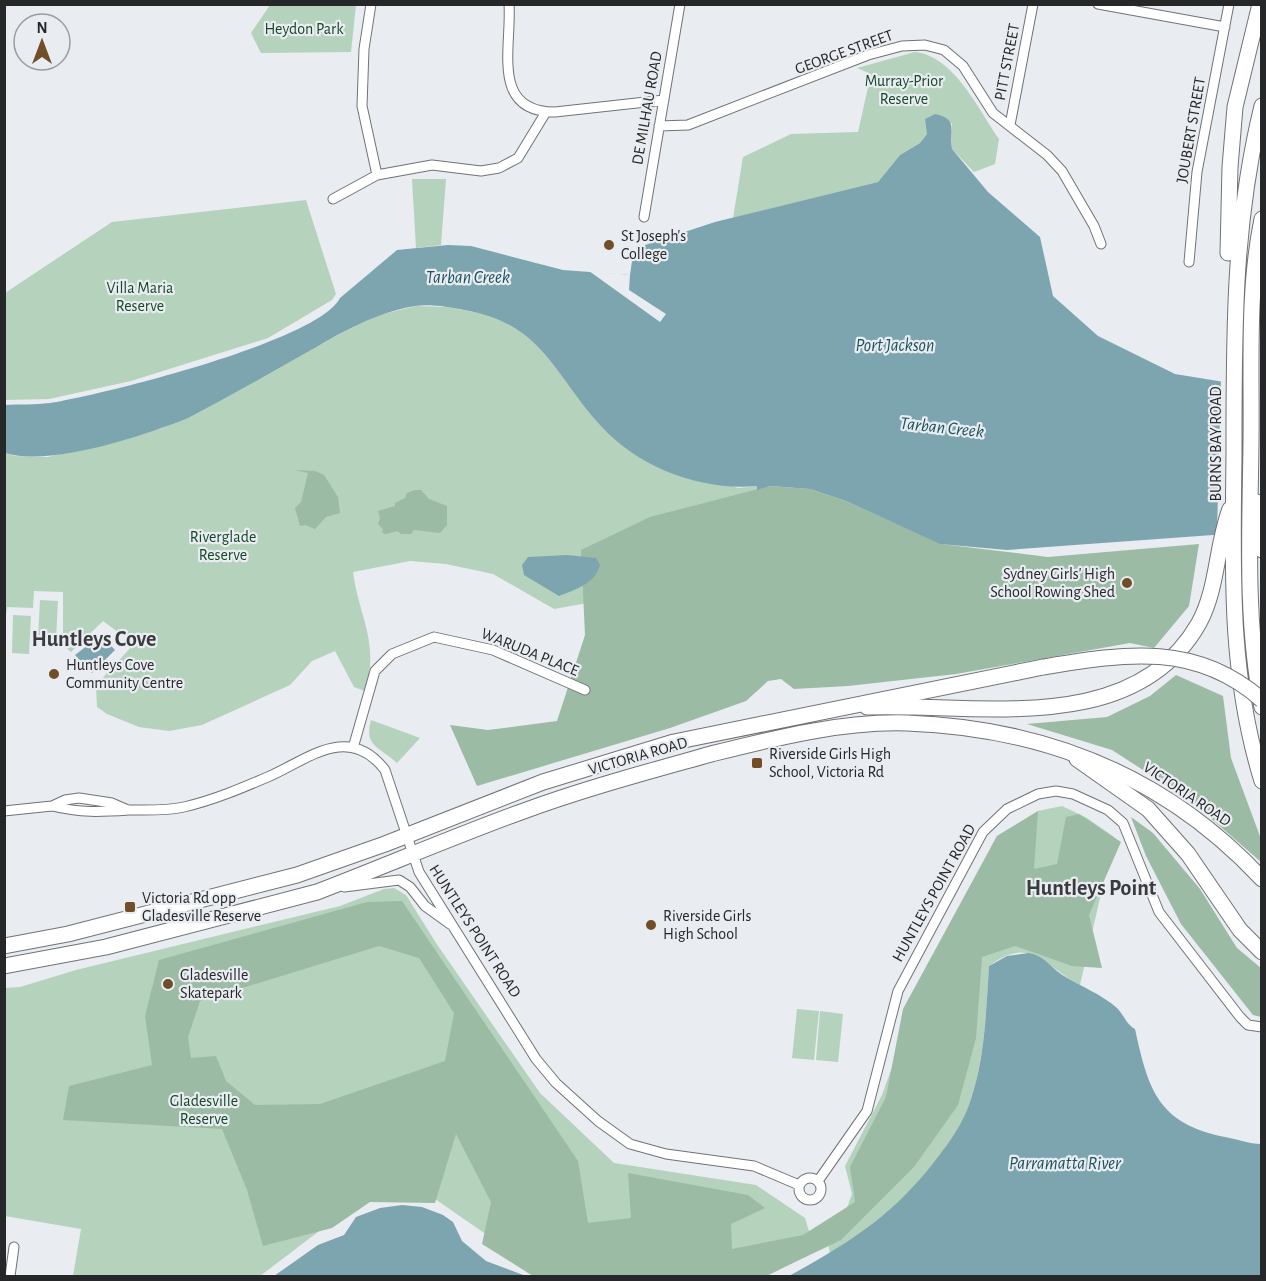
<svg xmlns="http://www.w3.org/2000/svg" width="1266" height="1281" viewBox="0 0 1266 1281" font-family="'Alegreya Sans',sans-serif">
	<rect width="100%" height="100%" fill="#e9ecf0"/>
	<path fill="#b5d2bc" d="M270 5H356L351 52 261 53 251 33Z
		M915 52C954 56 978 109 999 139L995 164 974 172 952 149V123L927 134 920 143 900 155 878 182 733 218 743 157 791 134 858 132 871 74 857 68Z
		M412 179H446L441 245 416 248Z
		M306 200 336 294 332 300 268 338 131 381 49 399 5 400V293L112 222Z
		M416 306 447 307 490 315 519 330 545 351 591 414 614 438 738 488 757 486V495L626 596 554 609 493 574 446 564 410 561 353 572C359 617 380 643 365 691L354 687 335 651 312 661 290 685 202 725 169 731 139 727 107 714 97 707 96 685 134 644 103 621 71 652 63 645V592L34 591 33 608 7 607 5 626V453L15 456 48 457 162 428 357 325 379 315Z
		M40 600 58 601 56 639H38Z
		M13 615 31 616 29 654 12 653Z
		M371 720 420 738 397 763C379 746 364 747 371 720Z
		M1062 806 1087 818 1114 837 1080 985C1045 967 1031 934 989 966 986 1011 985 1058 970 1102 951 1162 884 1225 830 1253L824 1226 844 1216 852 1194 845 1166 882 1095 928 967 997 836 1038 811Z
		M394 888 406 895 436 943 540 1093 614 1163 756 1185 805 1218 815 1251 767 1276H546L415 1185 364 1197 260 1276H73L81 1229 5 1216 4 988 20 987 76 970 340 906 384 889Z
		M797 1009 819 1011 814 1060 792 1058Z
		M820 1011 843 1014 838 1062 816 1060Z"/>
	<path fill="#9cbba4" fill-rule="evenodd" d="M295 470 315 471 324 475 338 497 340 513 326 517 315 529 305 525 300 526 295 508 301 502 308 473Z
		M770 486 810 489 846 501 941 544 1048 557 1199 544 1189 606 1154 648 1130 643 956 674 848 686 794 689 781 679 768 681 746 701 670 728 477 786 450 725 488 730 557 721 585 635 581 550 650 517Z
		M415 490H421L429 499 447 506V525L440 533 414 530 411 534H401L397 531 386 534 382 533 383 529 378 524 380 518 378 511 395 506V503L405 498 407 493Z
		M1176 675 1223 696 1231 758 1261 839V862L1191 801 1112 750 1027 724 1107 717 1150 696Z
		M1038 811 1034 869 1057 864 1066 817 1079 814 1121 842 1089 915 1102 968 1072 966 1015 946 982 957 976 1038 958 1105 914 1167 841 1240 766 1276H533L482 1244 491 1202 456 1134 435 1203 370 1202 332 1228 263 1246 247 1190 222 1129 63 1120 69 1086 152 1065 145 1016 159 960 367 902 402 901 578 1161 588 1223 631 1218 628 1173 748 1195 765 1208 731 1224 732 1249 803 1235 855 1202 850 1167 886 1097 903 1009 997 836ZM379 946 419 958 454 1013 445 1061 320 1104 255 1105 226 1081 216 1056 191 1058 188 1037 200 1001Z
		M1131 817 1153 833 1200 889 1237 948 1261 968V1017L1253 1015 1181 924 1146 856Z"/>
	<path fill="#7da5af" d="M935 114C959 119 949 130 952 149L988 192 1040 237 1053 296 1098 336 1175 374 1261 388 1233 536 1213 535 1007 550 940 544 846 501 810 489 770 486 757 490V486C701 491 639 468 601 426 553 374 544 324 464 310 449 307 431 304 415 306 371 313 333 338 295 359 260 379 224 399 188 418 143 436 50 467 5 453L4 405C20 404 35 405 50 403 101 395 319 341 340 298L397 250 448 245 471 246 563 270 630 275 633 254 643 252 645 245 715 222 878 182 900 155 920 143 927 134 925 119Z
		M567 555 596 558 600 565C595 584 576 589 559 596L524 575 522 565 528 557Z
		M101 635 115 650 92 673 75 655Z
		M1029 953C1045 956 1051 968 1064 976 1082 987 1101 994 1117 1008 1124 1015 1126 1024 1135 1029 1148 1089 1158 1124 1225 1137 1237 1139 1249 1144 1261 1144V1276H789C852 1241 893 1216 938 1157 951 1140 963 1123 970 1102 985 1059 986 1012 989 966L1007 956Z
		M402 1205 422 1207 443 1215 453 1222 462 1241 486 1261 526 1276H274L318 1245 344 1235 356 1217 380 1208Z"/>
	<path fill="#e9ecf0" d="M589 271 630 275 629 290 666 314 660 322Z
		M1221 378 1262 385V543L1233 539 1217 532Z"/>
	<g fill="none" stroke-linecap="round" stroke-linejoin="round">
		<defs>
			<path id="minor" d="M371 4 364 49 362 106 377 175
				M509 4C512 47 490 112 555 112L664 100
				M1098 4 1225 27
				M1010 125 1033 4
				M659 126 688 125 868 55 902 46 925 45 944 50 963 66 993 113 1047 155 1062 171 1094 226 1101 244
				M333 199 377 175 432 165 481 171 499 168 518 158 546 112
				M644 217 680 4
				M1189 262 1197 172 1229 4
				M353 748 375 671 392 654 434 637 493 650 585 690
				M52 806C81 813 100 812 129 810 148 810 166 811 184 807 214 800 242 788 270 776 308 759 349 723 385 770L419 872 536 1059 556 1083 598 1121 630 1144 666 1154 754 1166 799 1185
				M4 811 52 806 65 800 79 798 112 803 128 810
				M344 887 399 880 410 887 425 906 450 924
				M799 1189a11 11 0 1 1 22 0a11 11 0 1 1-22 0Z
				M818 1181 867 1111 898 991 983 832 1007 809 1038 794 1056 791 1073 794 1108 810 1123 823 1159 912 1240 1017 1248 1025 1262 1027
				M10 1276 14 1247"/>
			<path id="primary" d="M1262 106C1233 225 1234 332 1234 453 1233 566 1228 671 1262 781
				M1262 219C1247 292 1252 368 1251 443 1250 531 1245 619 1262 707
				M1228 253 1230 167 1235 107 1260 4
				M1257 502 1262 550
				M867 707C977 703 1134 738 1199 623 1218 588 1216 546 1230 509
				M1077 759 1148 809 1188 854 1240 930 1262 952"/>
			<path id="trunk" d="M4 946 68 934 297 875 385 844 543 782 674 742 1043 667
				M4 966 106 947 317 892C385 866 452 837 521 812 583 789 647 772 711 754 775 738 842 721 907 723 1046 728 1167 777 1262 879"/>
		</defs>
		<use href="#minor" stroke="#707376" stroke-width="11"/>
		<use href="#primary" stroke="#707376" stroke-width="17"/>
		<use href="#trunk" stroke="#707376" stroke-width="17"/>
		<use href="#minor" stroke="#fff" stroke-width="9"/>
		<use href="#primary" stroke="#fff" stroke-width="15"/>
		<use href="#trunk" stroke="#fff" stroke-width="15"/>
		<defs>
			<path id="trunk-bridge" d="M1043 667C1123 654 1195 641 1262 700"/>
		</defs>
		<use href="#trunk-bridge" stroke="#707376" stroke-width="17" stroke-linecap="butt"/>
		<use href="#trunk-bridge" stroke="#fff" stroke-width="15"/>
	</g>
	<g fill="#714d28" stroke="#e9ecf0" stroke-width="2">
		<circle cx="609" cy="245" r="6"/>
		<circle cx="1127" cy="583" r="6"/>
		<circle cx="54" cy="674" r="6"/>
		<rect x="751" y="757" width="12" height="12" rx="3"/>
		<rect x="124" y="901" width="12" height="12" rx="3"/>
		<circle cx="651" cy="925" r="6"/>
		<circle cx="168" cy="984" r="6"/>
	</g>
	<g text-anchor="middle" dominant-baseline="central" stroke-width="4.5" stroke-linejoin="round" paint-order="stroke">
		<g font-size="16" fill="#154828" stroke="#e9ecf0">
			<text x="304" y="29">Heydon Park</text>
			<text x="904" y="81">Murray-Prior<tspan x="904" dy="18">Reserve</tspan></text>
			<text x="140" y="288">Villa Maria<tspan x="140" dy="18">Reserve</tspan></text>
			<text x="223" y="537">Riverglade<tspan x="223" dy="18">Reserve</tspan></text>
			<text x="204" y="1101">Gladesville<tspan x="204" dy="18">Reserve</tspan></text>
		</g>
		<g font-size="16" fill="#262729" stroke="#e9ecf0">
			<text transform="translate(844 52) rotate(-20)">GEORGE STREET</text>
			<text transform="translate(1007 62) rotate(-79)">PITT STREET</text>
			<text transform="translate(647 108) rotate(-80)">DE MILHAU ROAD</text>
			<text transform="translate(1191 130) rotate(-80)">JOUBERT STREET</text>
			<text transform="translate(1216 444) rotate(-90)">BURNS BAY ROAD</text>
			<text transform="translate(530 652) rotate(22)">WARUDA PLACE</text>
			<text transform="translate(638 756) rotate(-16)">VICTORIA ROAD</text>
			<text transform="translate(1187 794) rotate(34)">VICTORIA ROAD</text>
			<text transform="translate(934 893) rotate(-61)">HUNTLEYS POINT ROAD</text>
			<text transform="translate(475 931) rotate(57)">HUNTLEYS POINT ROAD</text>
		</g>
		<g font-size="16" fill="#262729" stroke="#e9ecf0" text-anchor="start">
			<text x="621" y="236">St Joseph's<tspan x="621" dy="18">College</tspan></text>
			<text x="1115" y="574" text-anchor="end">Sydney Girls' High<tspan x="1115" dy="18">School Rowing Shed</tspan></text>
			<text x="66" y="665">Huntleys Cove<tspan x="66" dy="18">Community Centre</tspan></text>
			<text x="769" y="754">Riverside Girls High<tspan x="769" dy="18">School, Victoria Rd</tspan></text>
			<text x="142" y="898">Victoria Rd opp<tspan x="142" dy="18">Gladesville Reserve</tspan></text>
			<text x="663" y="916">Riverside Girls<tspan x="663" dy="18">High School</tspan></text>
			<text x="180" y="975">Gladesville<tspan x="180" dy="18">Skatepark</tspan></text>
		</g>
		<g font-size="18" font-style="italic" fill="#19535f" stroke="#e9ecf0">
			<text x="468" y="278">Tarban Creek</text>
			<text x="895" y="346">Port Jackson</text>
			<text transform="translate(942 428) rotate(6)">Tarban Creek</text>
			<text x="1065" y="1164">Parramatta River</text>
		</g>
		<g font-size="22" font-weight="bold" fill="#393b3e" stroke="#e9ecf0">
			<text x="94" y="639">Huntleys Cove</text>
			<text x="1091" y="888">Huntleys Point</text>
		</g>
	</g>
	<rect width="1266" height="1281" fill="none" stroke="#262729" stroke-width="12"/>
	<g transform="translate(42 42)"><circle r="28" fill="#e9ecf0" stroke="#9b9da0" stroke-width="1.5"/>
	<path d="M0-4.5L10 22L0 15L-10 22Z" fill="#714d28"/>
	<text y="-9" font-size="16" font-weight="bold" text-anchor="middle" fill="#262729">N</text>
	</g>
</svg>
